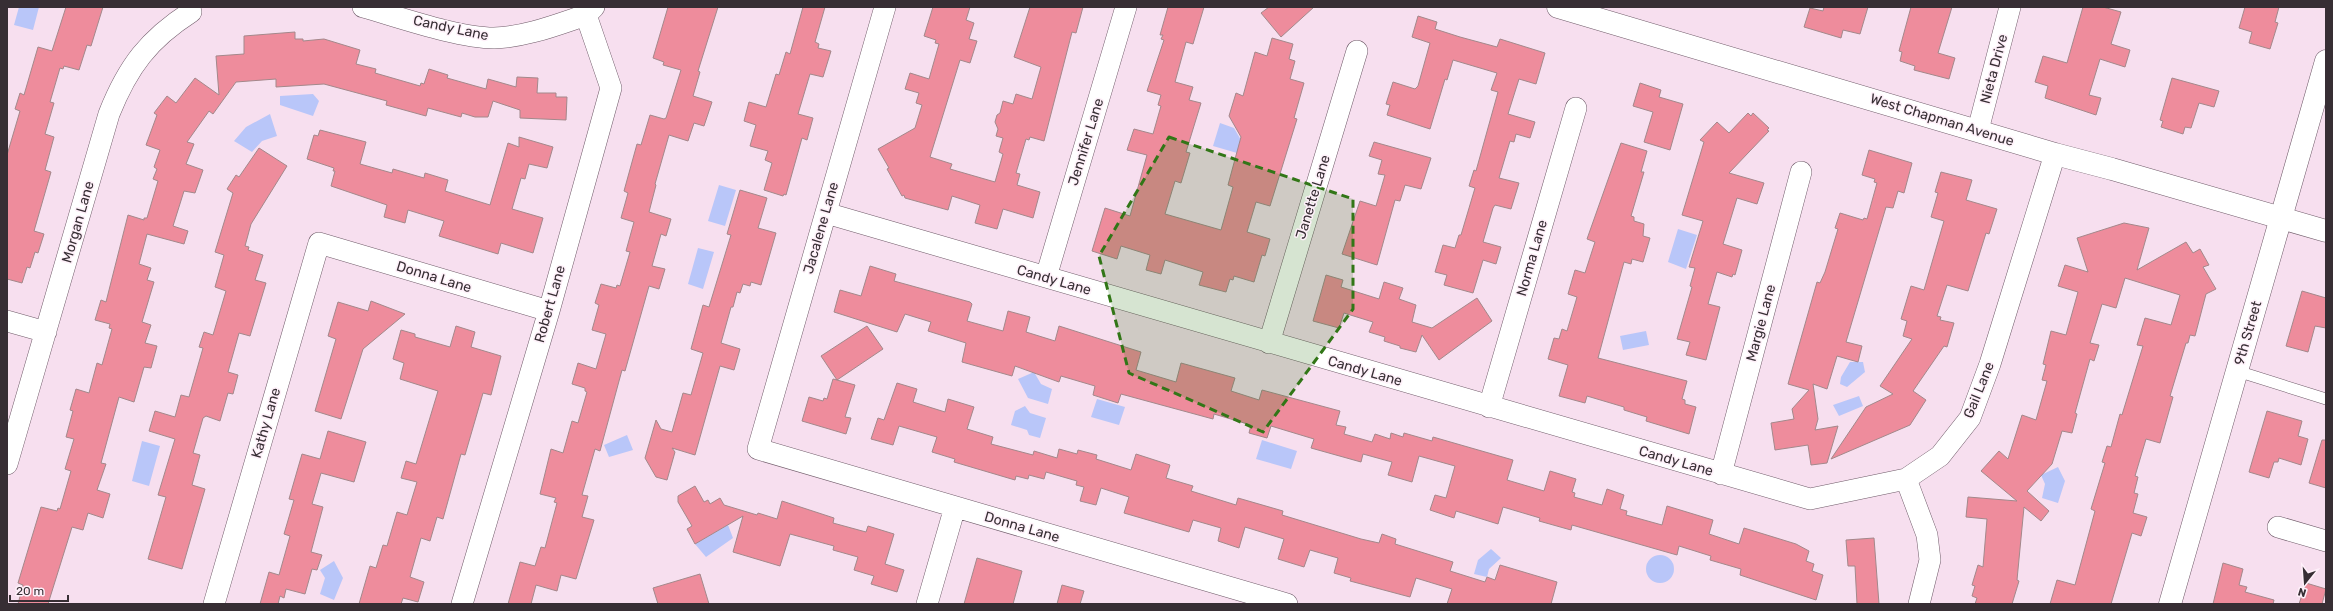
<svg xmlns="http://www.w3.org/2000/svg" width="2333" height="611" viewBox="0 0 2333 611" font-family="Rubik,sans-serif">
	<rect width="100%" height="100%" fill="#f7dfef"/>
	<path fill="#b9c6f9" d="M19 7H39L33 30 14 25Z
		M313 94 319 101 313 116 280 105V96Z
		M270 114 277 136 262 141 252 152 234 141 246 127Z
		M1220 123 1234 128 1241 140 1237 153 1213 146Z
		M719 185 736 190 725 226 708 221Z
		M1678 229 1697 235 1686 269 1668 262Z
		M698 248 714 252 703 289 688 284Z
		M1646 331 1649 345 1623 350 1620 336Z
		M1850 362H1863L1865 372 1847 387 1840 384 1841 377Z
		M1034 372 1041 384 1052 389 1048 404 1028 398 1018 379Z
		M1859 396 1863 406 1839 416 1833 405Z
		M1097 399 1125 407 1119 425 1091 417Z
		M1025 406 1030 413 1046 418 1040 438 1029 435 1027 430 1011 425 1015 411Z
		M627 435 633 450 609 457 604 445Z
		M1262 440 1297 451 1291 469 1256 459Z
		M142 441 160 446 149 486 132 481Z
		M2058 467 2065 481 2058 503 2042 498 2045 484 2041 475Z
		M728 525 733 538 706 557 695 544Z
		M1491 549 1501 558 1489 569 1487 577 1474 574 1478 560Z
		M1646 569a14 14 0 1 1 28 0a14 14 0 1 1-28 0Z
		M334 561 343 578 334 600 320 594 325 578 320 570Z"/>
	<path fill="#ee8c9c" stroke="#a3888b" d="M66 7H103L91 46 87 45 79 70 64 66 63 69 60 68 50 102 54 103 45 134 54 137 45 170 51 172 34 231 44 234 38 253 35 252 30 268 27 267 22 283 7 279V155L20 111 15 109 20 93 24 95 38 47 52 51Z
		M668 7H718L698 71 700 72 693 96 712 102 704 126 694 123 688 141 669 135 655 184 656 185 649 212 671 219 666 236 661 234 652 266 665 269 659 289 649 286 625 371 622 370 600 451 595 449 582 495 588 496 582 517 594 520 576 579 561 575 557 591 536 585 531 604H508L520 562 535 566 541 547 545 548 557 503 554 502 556 498 540 494 551 449 563 453 572 421 578 423 587 392 585 391V388L572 384 578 363 596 369 606 334 592 330 599 305 595 303 601 284 616 288 617 285 620 286 630 252 626 251 634 222 621 218 628 193 624 191 637 144 641 145 650 115 664 119 666 118 681 70 663 65 664 62 653 58Z
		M803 7H825L815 42 819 44 818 48 831 51 823 77 810 74 798 114 813 118 807 140 802 138 786 195 784 194 783 196 764 190 772 163 765 160 768 151 750 146 756 125 744 121 749 102 766 107 776 74 779 75 786 52 790 54Z
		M933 7H970L966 20 974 23 969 39 977 41 970 63 960 60 930 157 952 164 950 169 995 182 1003 154 999 152 1003 138 996 136 998 129 995 122 997 115 1000 113 1003 101 1013 104 1016 94 1032 99 1041 67 1014 57 1030 7H1083L1076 33 1072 32 1044 141 1030 137 1029 140 1026 139 1016 173 1020 174 1017 185 1040 192 1033 218 1003 209 997 229 975 223 980 205 952 196 948 210 905 198 904 195 902 196 887 169 889 168 878 149 915 128 922 105 916 103 919 93 905 89 910 73 929 79 939 44 935 43 936 40 924 36Z
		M1168 7H1204L1193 44 1186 42 1175 82 1193 87 1189 100 1201 103 1186 152 1190 153 1181 183 1175 181 1165 214 1221 230 1233 187 1228 185 1241 137 1229 116 1236 93 1243 96 1255 52 1267 56 1272 38 1293 44 1289 59 1295 61 1290 79 1304 83 1294 118 1297 119 1270 206 1256 202 1247 232 1270 239 1265 256 1262 255 1254 282 1234 276 1233 280 1230 279 1226 292 1199 285 1203 272 1165 260 1161 274 1146 270 1150 255 1121 246 1117 259 1092 251 1105 208 1130 216 1147 155 1127 150 1134 129 1153 134 1161 106 1158 105 1161 95 1147 91 1164 40 1161 39 1163 35H1160Z
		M1269 7H1314L1281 37 1261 13Z
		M1824 7H1868L1860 34 1843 30 1841 38 1804 27 1810 8 1823 11Z
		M1911 7H1952L1938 53 1955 58 1949 79 1914 70 1915 66 1900 61 1902 52 1899 51Z
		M2083 7H2103L2121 12 2111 44 2130 50 2125 67 2100 59 2089 95 2101 98 2096 115 2045 98 2048 86 2035 82 2043 56 2067 63Z
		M2245 7H2279L2275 22 2278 23 2270 49 2249 43 2252 32 2239 28Z
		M1418 16 1437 22 1435 29 1460 37 1497 47 1500 39 1545 53 1536 84 1519 79 1508 114 1535 122 1530 138 1516 134 1514 142 1510 141 1499 178 1519 183 1511 209 1495 205 1493 208 1483 242 1501 247 1496 264 1483 260 1473 293 1444 285 1447 275 1435 272 1443 245 1455 248 1459 235H1461L1475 188 1469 186 1474 170 1476 171 1498 92 1491 90 1497 73 1453 60 1447 80 1445 79 1430 129 1387 115 1390 105 1386 104 1393 82 1415 89 1418 86 1430 43 1412 37Z
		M295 32V39H303V41L324 39 360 50 356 64 376 69 375 73 420 86 421 83 424 84 429 69 448 75 447 78 486 89 488 79 516 87 517 77 538 78 537 93H556V97H567L566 120 520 118V110L493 101 488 117H475L462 113 461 117 428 108 426 116 386 105 387 101 324 84 276 87V79L236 82 213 114 209 111 187 142 194 144 186 164 203 170 195 193 184 191 173 226 188 231 184 244 147 234 139 264 151 268 147 280 154 282 142 322 151 325 145 343 157 346 151 368 144 367 134 402 119 397 101 463 106 464 97 490 110 494 103 518 88 513 83 530 72 527 48 604H18L23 585 18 583 41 507 57 511 58 508 60 509 71 471 65 469 74 439 66 437 73 411 70 410 76 389 89 393 97 363 102 365 112 329 109 328 110 324 95 320 101 300 106 302 128 215 144 220V218H147L158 181 153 179 157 169 154 167 160 150 146 145 157 115 154 113 167 96 176 103 195 78 219 95 216 56 244 54V36Z
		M2172 78 2219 91 2214 107 2199 103 2191 128 2185 127 2183 134 2161 127 2163 121 2160 120Z
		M1640 83 1661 90 1659 97 1683 104 1670 150 1644 142 1653 112 1633 106Z
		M1748 113 1751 116 1753 113 1769 128 1767 130 1769 131 1729 173 1764 183 1757 204 1737 198 1723 244 1742 250 1735 275 1733 274 1732 277 1717 272 1708 304 1720 307 1706 360 1686 355 1690 342 1677 339 1692 287 1690 286 1695 268 1689 267 1703 221 1682 215 1704 142 1700 140 1717 122 1729 133Z
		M320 130 366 142 360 164 392 173 393 169 424 178 425 173 448 180 445 191 490 205 508 143 519 147V137L553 147 547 168 529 164 525 179 521 178 512 209 543 218 533 253 501 243 498 254 439 236 444 221 408 210 405 223 384 217 387 205 331 186 335 171H333L334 168 307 159 314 135 318 136Z
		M1374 142 1431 158 1421 189 1405 185 1400 201 1395 200 1377 265 1342 254 1360 201 1376 206 1385 175 1378 174 1382 160 1369 156Z
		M1621 143 1647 151 1641 172H1644L1631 216 1634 217V221L1644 224 1643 236 1650 238 1643 262 1632 259 1631 264 1624 262 1598 358 1687 381 1682 399 1685 400V404L1696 407 1689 434 1646 421 1647 417 1624 410V407L1587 396 1585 403 1559 396 1568 365 1548 359 1554 338 1559 339 1562 329 1567 331 1577 297 1568 294 1575 270 1585 273 1595 242 1587 239Z
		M259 148 287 166 251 224 245 246 249 247 248 250 263 255 255 280 266 283 250 336 239 333 228 372 238 375 233 394 228 393 220 421 206 416 203 418 193 453 200 455 192 485 205 489 182 569 148 559 166 497 158 495 175 439 149 431 155 411 175 417 181 395 189 397 203 348 199 347 204 332 213 335 226 291 215 287 224 255 215 252 233 193 227 189 236 175 239 177Z
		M1869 150 1912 163 1904 193 1898 191 1893 208 1886 207 1846 342 1862 346 1858 362 1837 356 1827 389 1813 384 1818 419 1815 430 1838 426 1827 463 1811 465 1808 445 1775 450 1771 423 1794 419 1792 409 1809 390 1788 384 1817 282 1820 283 1825 272 1838 229 1835 228 1840 213 1863 220 1864 218 1867 219 1877 183 1874 182 1875 179 1862 175Z
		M1941 172 1972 180 1966 200 1997 209 1989 234 1986 233 1968 291 1947 285 1937 316 1941 317 1940 320 1954 323 1947 347 1944 346 1913 391 1926 400 1910 425 1831 459 1866 407 1893 394 1880 386 1912 339 1903 336 1907 321 1901 319 1911 286 1924 290 1944 221 1931 217 1938 193 1935 192Z
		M740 190 767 198 758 228 776 233 761 285 751 282 750 286 743 284 740 293 737 292 733 307H731L721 343 740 349 734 370 720 366 695 455 672 448 675 452 667 480 656 477 645 458 656 420 661 429 672 432 683 393 691 395 703 353 691 349 703 305 709 307 731 235 727 234Z
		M2124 223 2149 228 2137 270 2186 242 2193 253 2200 249 2209 265 2203 267 2216 289 2206 294 2195 336 2190 335 2188 343H2186L2170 396 2173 397 2160 443 2146 439 2135 476 2138 477 2134 493 2138 494 2133 513 2147 517 2141 536 2132 533 2111 604H2050L2057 580 2075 585 2095 511 2091 509 2105 463 2102 462 2107 446 2111 447 2120 414 2122 415 2143 346 2137 345 2145 318 2171 325 2180 295 2125 278 2116 308 2102 304 2090 343 2099 345 2094 361 2090 359 2075 413 2077 414 2072 433 2062 431 2052 464 2027 491 2049 511 2041 521 2024 507 2017 580 2019 581 2012 604H1975L1977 598 1972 596 1975 586 1972 585 1978 565 1983 567 1987 519 1966 517 1968 497 2017 501 1981 471 1999 451 2008 459 2022 415 2036 420 2047 381 2042 380 2046 365 2043 364 2051 331 2066 335 2078 292 2058 286 2065 265 2088 272 2077 238Z
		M870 266 896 274 894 281 970 302 972 304 967 321 1003 331 1008 311 1030 317 1026 332 1055 341 1059 326 1141 352 1136 370 1176 382 1181 363 1235 378 1231 391 1259 400 1262 390 1340 411 1336 425 1346 427 1344 434 1372 442 1375 434 1390 439 1391 433 1403 437 1404 433 1432 441 1433 437 1513 460 1507 480 1544 491 1550 471 1576 479 1572 492 1575 493 1574 497 1602 505 1607 489 1624 495 1620 509 1627 511 1626 515 1662 525 1667 506 1713 520 1709 534 1739 544 1744 528 1796 544 1809 551 1806 561 1814 564 1812 571 1823 575 1816 600 1740 575 1741 569 1710 560 1711 556 1679 546 1677 555 1572 525 1571 530 1539 521 1540 518 1503 507 1498 524 1456 511 1454 518 1430 510 1435 495 1446 498 1455 466 1419 456 1412 482 1388 475 1392 462 1363 454 1361 462 1311 448 1314 439 1271 426 1267 438 1249 433 1251 425 1214 414 1213 419 1121 394 1118 403 1093 395 1095 386 1061 376 1059 382 1015 366 1012 376 962 362 966 343 928 331 931 322 905 314 897 332 834 312 840 290 861 296Z
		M1326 275 1343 280 1341 287 1379 299 1384 282 1403 288 1399 299 1416 305 1412 322 1432 328 1477 298 1492 321 1439 360 1422 335 1416 352 1400 348V346L1384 341 1385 337 1369 332 1373 322 1344 313 1339 328 1313 321Z
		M2302 291 2326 298V328L2315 326 2308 352 2286 346Z
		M371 301 405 314 363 349 341 419 315 411 336 339 328 336 338 302 368 311Z
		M456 326 475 332 471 347 501 356 491 395 483 393 465 455 461 454 443 519 437 517 430 541 421 538 410 577 424 582 418 602 403 598 401 604H359L370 566 376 568 383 545 387 546 397 512 407 515 417 482 401 478 406 461 416 464 438 391 400 379 404 363 393 359 401 330 415 334V337L450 347Z
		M867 326 883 349 837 380 855 385 845 417 851 418 846 434 802 421 809 397 823 401 824 398 827 399 833 379 837 380 821 356Z
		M897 383 917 389 913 402 945 412 948 399 974 407 967 429 993 437 991 444 1033 455 1034 451 1057 458 1059 449 1077 454 1078 450 1097 455 1096 459 1131 470 1136 454 1170 465 1166 478 1193 486 1191 491 1236 505 1238 498 1283 511 1282 515 1361 539 1379 543 1382 534 1396 539 1395 544 1453 562 1450 571 1485 582 1487 577 1495 580 1500 565 1557 582 1551 604H1447L1452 589 1416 578 1410 597 1350 581 1351 578 1334 573 1338 558 1310 550 1304 567 1278 559 1284 539 1245 527 1239 548 1218 541 1221 528 1193 520 1189 532 1124 513 1129 497 1101 488 1096 505 1080 501 1084 487 1076 485 1077 481 1046 472 1044 479 1029 475 1028 479 1016 476 1015 480 954 462 955 459 932 452 937 437 899 426 893 445 871 439 878 418 884 420Z
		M2267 411 2302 421 2298 436 2308 439 2301 465 2279 458 2278 462H2274L2269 478 2249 472Z
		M328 431 366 442 354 482 321 473 312 504 323 507 311 552 322 555 317 570 312 569 305 594 286 589 284 598 280 596 278 604H260L269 572 279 575 290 536 284 534 294 500 289 499 302 454 320 459Z
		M2322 440H2326V488L2309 483Z
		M695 486 704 502 708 500 710 504 720 498 724 505 757 515 758 513 777 519 782 501 834 518 833 523 866 532 868 526 894 534 885 564 904 570 897 592 871 584 874 576 854 570 858 557 833 550 834 546 790 534 780 566 733 552 743 516 695 544 687 529 692 526 678 502V496Z
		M1874 538 1879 604H1857L1855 566H1848L1846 540Z
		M977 558 1022 571 1013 604H964Z
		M2223 563 2243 569 2239 585 2247 587 2245 592 2274 600 2273 604H2213Z
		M700 574 709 604H658L653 588Z
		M2306 583 2326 589 2322 604H2299Z
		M1062 585 1084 591 1080 604H1057Z"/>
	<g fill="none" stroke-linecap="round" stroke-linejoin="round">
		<defs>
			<path id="lane" d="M2237 371 2326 399"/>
			<path id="street" d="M363 7C399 17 458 38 494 38 526 37 556 25 586 15
				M885 7 758 449 1287 604
				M1978 130 2010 7
				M826 213 1810 499 1906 479
				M1046 277 1126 7
				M7 321 46 332
				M1269 343 1357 51
				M1489 407 1576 108
				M7 464 109 114C128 66 149 39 191 12L189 7
				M1721 474 1801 172
				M2278 527 2326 541
				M214 604 319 243 549 311
				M462 604 549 311 611 88 586 15 594 7
				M927 604 955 507
				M1919 604 1930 560 1927 535 1906 479 1940 456 1970 418 1990 364 2055 154"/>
			<path id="secondary" d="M2170 604 2326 61"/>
			<path id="primary" d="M1558 7 2055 154 2112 169 2326 231"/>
		</defs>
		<use href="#lane" stroke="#705c6a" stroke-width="12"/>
		<use href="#street" stroke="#705c6a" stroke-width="22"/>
		<use href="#secondary" stroke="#705c6a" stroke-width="23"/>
		<use href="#primary" stroke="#705c6a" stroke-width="23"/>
		<use href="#lane" stroke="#fff" stroke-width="11"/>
		<use href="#street" stroke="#fff" stroke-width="21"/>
		<use href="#secondary" stroke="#fff" stroke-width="22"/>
		<use href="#primary" stroke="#fff" stroke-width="22"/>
	</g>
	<path fill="#327617" fill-opacity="0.2" stroke="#327617" stroke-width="3" stroke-dasharray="8 5" stroke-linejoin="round" d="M1169 137 1353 199V309L1263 432 1129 373 1099 256Z"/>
	<g text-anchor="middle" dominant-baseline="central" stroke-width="3" stroke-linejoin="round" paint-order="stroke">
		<g font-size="14" fill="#372e34" stroke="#fef0f9">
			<text transform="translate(451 28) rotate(12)">Candy Lane</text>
			<text transform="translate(1994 69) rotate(-75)">Nieta Drive</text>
			<text transform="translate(1942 120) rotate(17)">West Chapman Avenue</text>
			<text transform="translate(1086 142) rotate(-73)">Jennifer Lane</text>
			<text transform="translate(1313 197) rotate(-73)">Janette Lane</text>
			<text transform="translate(78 222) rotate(-74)">Morgan Lane</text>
			<text transform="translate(821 228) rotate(-74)">Jacalene Lane</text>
			<text transform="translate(1532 258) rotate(-74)">Norma Lane</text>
			<text transform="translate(434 277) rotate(17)">Donna Lane</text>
			<text transform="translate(1054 280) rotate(16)">Candy Lane</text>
			<text transform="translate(550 304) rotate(-74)">Robert Lane</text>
			<text transform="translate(1761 323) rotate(-75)">Margie Lane</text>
			<text transform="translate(2248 333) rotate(-74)">9th Street</text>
			<text transform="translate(1365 371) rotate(16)">Candy Lane</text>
			<text transform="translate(1979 390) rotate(-68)">Gail Lane</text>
			<text transform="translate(266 423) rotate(-74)">Kathy Lane</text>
			<text transform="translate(1676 461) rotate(16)">Candy Lane</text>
			<text transform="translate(1022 527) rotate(16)">Donna Lane</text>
		</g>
	</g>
	<rect width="2333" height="611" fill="none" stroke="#372e34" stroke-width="16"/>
	<g transform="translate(2305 583) rotate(197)" stroke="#fef0f9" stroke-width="3" paint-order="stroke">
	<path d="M0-3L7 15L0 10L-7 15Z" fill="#372e34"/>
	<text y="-6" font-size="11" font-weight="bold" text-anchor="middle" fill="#372e34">N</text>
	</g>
	<path d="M10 595v6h58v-6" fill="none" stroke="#372e34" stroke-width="2"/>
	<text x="16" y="595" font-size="12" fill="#372e34" stroke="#fef0f9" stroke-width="3" paint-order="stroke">20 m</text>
</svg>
